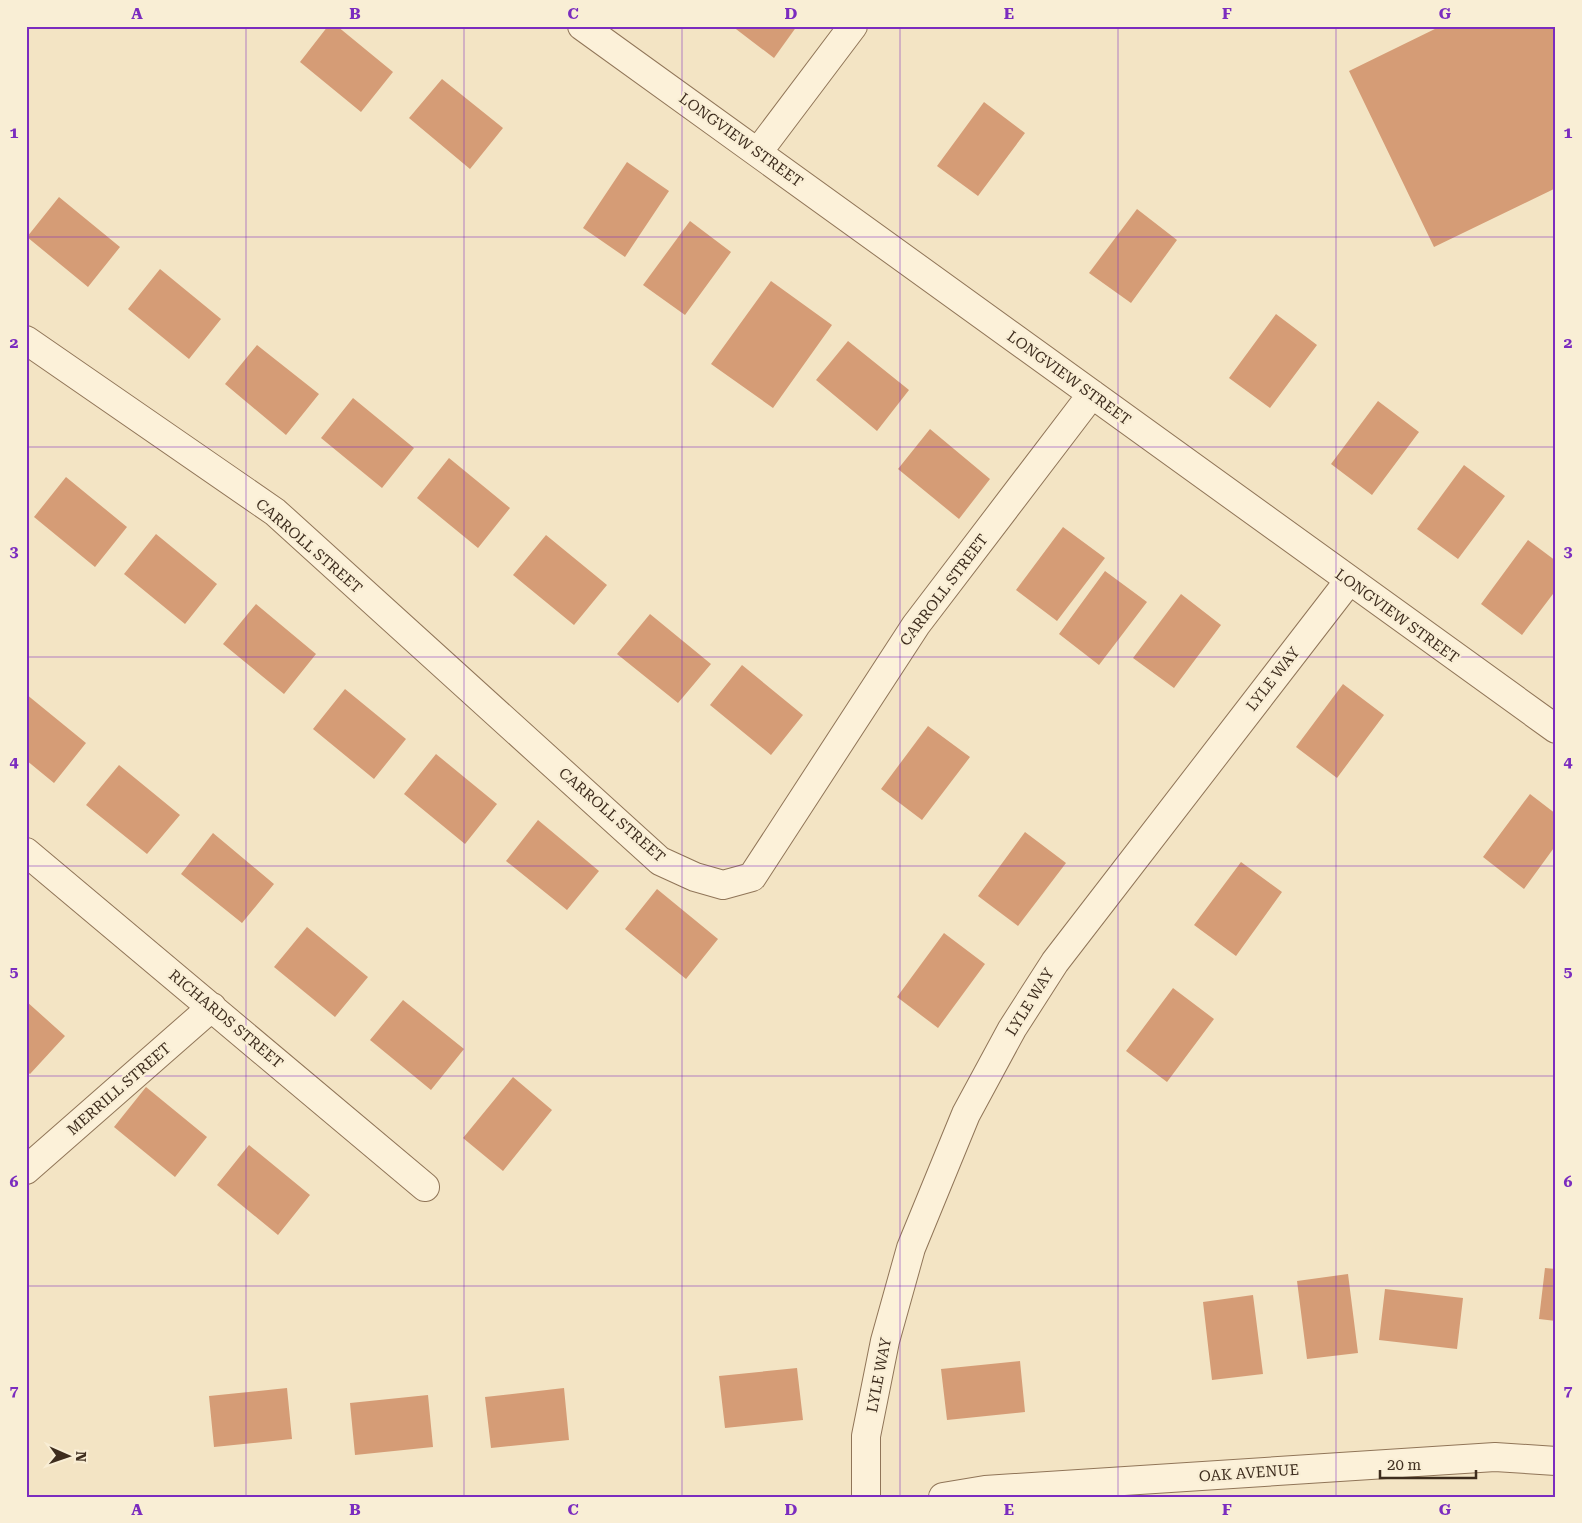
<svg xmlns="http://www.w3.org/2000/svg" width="1582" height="1523" viewBox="0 0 1582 1523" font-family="'Roboto Serif',serif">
	<rect width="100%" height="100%" fill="#f3e4c4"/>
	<path fill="#d59c76" d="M328 26H337L393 72 361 112 300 62Z
		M732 26H797L774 58Z
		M1441 26H1556V188L1434 247 1349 71Z
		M442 79 503 128 470 169 409 118Z
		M984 102 1025 133 978 196 937 166Z
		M627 162 669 191 625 257 583 228Z
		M59 197 120 247 88 287 27 237Z
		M1137 209 1177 240 1131 303 1089 273Z
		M690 221 731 252 685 315 643 285Z
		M160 269 221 319 189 359 128 309Z
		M771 281 832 325 773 408 711 364Z
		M1276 314 1317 345 1270 408 1229 378Z
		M848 341 909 390 877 431 816 380Z
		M257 345 319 394 286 435 225 384Z
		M353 398 414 448 382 488 321 438Z
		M1378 401 1419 432 1372 495 1331 464Z
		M930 429 990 479 959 519 898 469Z
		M449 458 510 508 478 548 417 498Z
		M1464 465 1505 496 1458 559 1417 529Z
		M66 477 127 527 95 567 34 517Z
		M1063 527 1105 558 1057 621 1016 590Z
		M156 534 217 584 185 624 124 574Z
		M546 535 607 585 574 625 513 575Z
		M1528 540 1556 561V590L1522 635 1481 604Z
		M1105 571 1147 602 1099 665 1059 634Z
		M1181 594 1221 625 1174 688 1133 658Z
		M256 604 316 654 284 694 223 644Z
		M650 614 711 664 678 703 617 654Z
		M742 665 803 715 771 755 710 705Z
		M1343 684 1384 715 1337 778 1296 747Z
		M345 689 406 739 374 779 313 729Z
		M26 694 86 743 54 783 26 760Z
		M928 726 970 757 922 820 881 789Z
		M436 754 497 804 465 844 404 794Z
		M119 765 180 815 147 854 86 805Z
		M1530 794 1556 814V845L1524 889 1483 857Z
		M538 820 599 871 567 910 506 861Z
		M1025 832 1066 863 1018 926 978 896Z
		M213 833 274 884 242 923 181 874Z
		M1241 862 1282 892 1236 956 1194 925Z
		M657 889 718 939 686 979 625 929Z
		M307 927 368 977 335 1017 274 967Z
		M944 933 985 964 938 1028 897 997Z
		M1173 988 1214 1019 1167 1082 1126 1051Z
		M403 1000 464 1049 431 1090 370 1040Z
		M26 1001 65 1036 30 1074 26 1071Z
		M513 1077 552 1110 503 1171 463 1138Z
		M146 1087 207 1137 175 1177 114 1127Z
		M249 1145 310 1195 278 1235 217 1185Z
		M1545 1268 1556 1269V1321L1539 1319Z
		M1348 1274 1358 1353 1307 1359 1297 1281Z
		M1385 1289 1463 1298 1457 1349 1379 1340Z
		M1253 1295 1263 1374 1212 1380 1203 1302Z
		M1020 1361 1025 1412 947 1420 941 1369Z
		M797 1368 803 1420 725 1428 719 1376Z
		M287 1388 292 1439 214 1447 209 1396Z
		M564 1388 569 1440 491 1448 485 1397Z
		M428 1395 433 1447 355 1455 350 1403Z"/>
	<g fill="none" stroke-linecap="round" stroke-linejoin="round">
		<defs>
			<path id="minor" d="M582 26 1556 729
				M758 152 853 26
				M26 340 275 512 660 861 695 877 723 885 752 877 916 625 1092 394
				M26 852 425 1187
				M26 1170 212 1007
				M866 1497V1436L885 1341 911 1248 966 1114 1012 1029 1055 962 1348 582
				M943 1497 985 1490 1495 1457 1556 1461"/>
		</defs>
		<use href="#minor" stroke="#907558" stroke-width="30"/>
		<use href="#minor" stroke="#fcf1d9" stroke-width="28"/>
	</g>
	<path fill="none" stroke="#7b2cbf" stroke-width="1" stroke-opacity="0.55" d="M246 26V1497M464 26V1497M682 26V1497M900 26V1497M1118 26V1497M1336 26V1497M26 237H1556M26 447H1556M26 657H1556M26 866H1556M26 1076H1556M26 1286H1556"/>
	<g text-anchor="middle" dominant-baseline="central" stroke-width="4.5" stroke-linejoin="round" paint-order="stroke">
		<g font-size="15" fill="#3e2d1e" stroke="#f9eed5">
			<text transform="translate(741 140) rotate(36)">LONGVIEW STREET</text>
			<text transform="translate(1069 378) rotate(36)">LONGVIEW STREET</text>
			<text transform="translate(309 546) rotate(41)">CARROLL STREET</text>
			<text transform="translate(944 590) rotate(-53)">CARROLL STREET</text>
			<text transform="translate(1397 616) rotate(36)">LONGVIEW STREET</text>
			<text transform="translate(1273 679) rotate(-52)">LYLE WAY</text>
			<text transform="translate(612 815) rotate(41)">CARROLL STREET</text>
			<text transform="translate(1030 1002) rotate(-58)">LYLE WAY</text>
			<text transform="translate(226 1019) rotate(40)">RICHARDS STREET</text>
			<text transform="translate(119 1089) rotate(-41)">MERRILL STREET</text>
			<text transform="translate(879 1375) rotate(-79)">LYLE WAY</text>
			<text transform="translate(1249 1473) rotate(-4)">OAK AVENUE</text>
		</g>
	</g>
	<rect width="1582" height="1523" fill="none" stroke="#f9eed5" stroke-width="55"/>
	<g transform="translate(68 1456) rotate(92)" stroke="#f9eed5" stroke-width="4" paint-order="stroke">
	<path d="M0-4L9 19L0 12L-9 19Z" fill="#3e2d1e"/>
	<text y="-8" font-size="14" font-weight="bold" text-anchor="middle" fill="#3e2d1e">N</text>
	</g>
	<path d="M1380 1470v8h96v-8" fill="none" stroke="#3e2d1e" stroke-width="2.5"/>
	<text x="1387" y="1470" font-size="15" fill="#3e2d1e" stroke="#f9eed5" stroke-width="4" paint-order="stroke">20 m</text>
	<rect x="28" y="28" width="1526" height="1468" fill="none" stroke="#7b2cbf" stroke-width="2"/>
	<g font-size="16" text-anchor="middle" font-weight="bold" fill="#7b2cbf">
		<text x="137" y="19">A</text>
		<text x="355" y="19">B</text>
		<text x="573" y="19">C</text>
		<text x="791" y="19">D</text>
		<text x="1009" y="19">E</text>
		<text x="1227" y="19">F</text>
		<text x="1445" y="19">G</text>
		<text x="14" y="138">1</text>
		<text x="1568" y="138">1</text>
		<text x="14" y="348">2</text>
		<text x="1568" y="348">2</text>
		<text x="14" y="557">3</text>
		<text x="1568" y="557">3</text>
		<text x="14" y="767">4</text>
		<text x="1568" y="767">4</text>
		<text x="14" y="977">5</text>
		<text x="1568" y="977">5</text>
		<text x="14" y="1187">6</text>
		<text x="1568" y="1187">6</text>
		<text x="14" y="1396">7</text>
		<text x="1568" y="1396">7</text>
		<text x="137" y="1515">A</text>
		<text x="355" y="1515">B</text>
		<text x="573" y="1515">C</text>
		<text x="791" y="1515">D</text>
		<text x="1009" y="1515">E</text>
		<text x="1227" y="1515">F</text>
		<text x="1445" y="1515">G</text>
	</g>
</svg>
